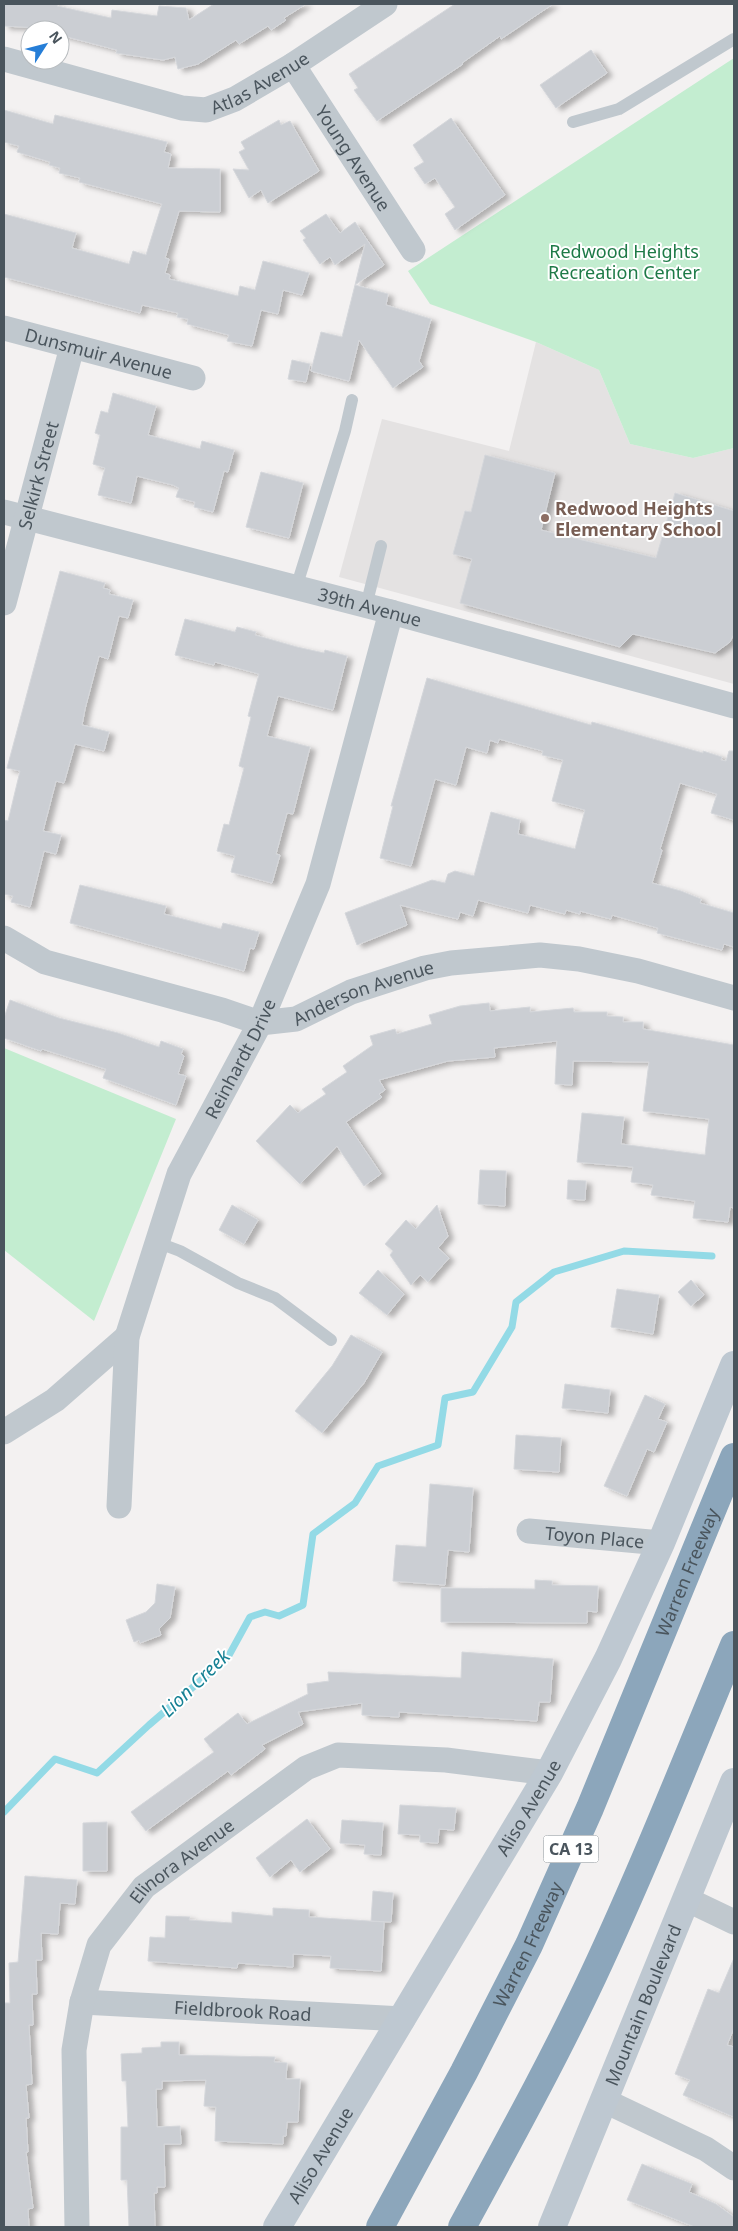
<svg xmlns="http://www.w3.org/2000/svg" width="738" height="2231" viewBox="0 0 738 2231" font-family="'Noto Sans',sans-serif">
	<defs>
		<filter id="shadow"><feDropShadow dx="5.5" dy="3" stdDeviation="2.5" flood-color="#0004"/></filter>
	</defs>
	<rect width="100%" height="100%" fill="#f3f1f1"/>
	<path fill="#e4e2e2" d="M536 342 599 370 630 444 693 458 734 448V684L339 577 382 419 509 451Z"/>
	<path fill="#c3edd0" d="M734 58V448L693 458 630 444 599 370 536 342 430 304 408 271Z
		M4 1048 176 1119 94 1321 4 1250Z"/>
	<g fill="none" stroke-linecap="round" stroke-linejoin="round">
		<path stroke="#93dae6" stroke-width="7" d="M4 1812 55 1759 97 1773 149 1725 228 1657 250 1617 265 1612 279 1616 303 1605 313 1534 355 1503 378 1466 438 1445 445 1398 473 1392 512 1327 516 1302 554 1272 624 1251 712 1256"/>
	</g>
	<path fill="#cbced3" stroke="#d5d7db" filter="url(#shadow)" d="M4 4H58L57 6 111 18 112 10 157 16 159 6 186 8 189 20 214 4H306L284 18 286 20 271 30 268 26 239 44 236 40 198 64 178 69 175 57 163 60 116 53 117 50 60 35V29L4 26Z
		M455 4H553L501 39 500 36 462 63 463 64 377 121 354 90 358 88 349 74Z
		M591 50 607 73 556 108 540 85Z
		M4 110 53 124 55 115 167 142 164 152 171 154 168 168 220 169V212L179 211 165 258 169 259 165 273 170 275 169 279 238 296 240 286 255 290 263 261 309 273 302 295 283 290 278 314 261 310 252 346 227 341 229 335 187 324 188 319 177 317 178 313 142 305 140 313 4 277V214L76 233 72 248 129 264 133 251 146 255 162 204 79 182 80 178 59 173 60 168 49 165 50 162 17 152 19 146 4 142Z
		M451 118 505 195 455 230 445 214 455 207 435 178 425 184 414 168 424 162 413 145Z
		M279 120 281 125 290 121 319 171 268 203 261 190 249 198 233 169 249 170 239 152 245 149 241 142Z
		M326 214 340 233 355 222 384 265 355 285 365 244 335 265 330 257 320 264 303 240 306 238 300 231Z
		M355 285 388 294 386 305 431 319 419 361 423 367 393 388 359 340 349 381 311 371 321 332 342 337Z
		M292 360 310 364 306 382 288 379Z
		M113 393 156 406 148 435 200 449 202 441 234 450 228 472 224 471 213 512 194 507 195 502 176 497 179 488 173 485 137 476 131 503 98 495 105 468 93 464 100 435 95 433 101 411 108 413Z
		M485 455 555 473 541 530 656 558 675 493 734 511V634L730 642 715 653 633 634 620 647 460 603 472 559 453 554 465 511 471 512Z
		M261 472 303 483 289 538 246 527Z
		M60 571 105 583 103 588 110 590 109 594 133 600 128 618 119 616 108 659 99 656 85 709 82 725 109 732 104 751 75 744 64 783 56 781 43 831 61 835 56 854 44 851 30 907 11 902 13 896 4 894V820L8 821 20 771 7 768Z
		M185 619 235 632 237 627 256 632 255 635 297 647 324 653 325 650 347 656 333 710 278 696 267 736 310 747 293 814 287 813 276 854 280 855 272 883 231 872 235 856 217 851 224 824 229 825 244 768 239 766 251 717 248 716 259 674 215 662 214 665 175 655Z
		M427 678 591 725 592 722 703 753V751L722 757 721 760 726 761 729 751H734V820L711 813 717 794 680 783 660 849 662 850 652 883 681 891 701 899 700 903 734 913V947L724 944 722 950 657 933 658 928 612 915 611 919 580 911V914L566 910 565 914 530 905 528 913 478 900 473 916 460 912 458 919 400 905 407 925 357 945 345 913 432 880 445 883 448 874 455 871 474 876 491 812 520 820 518 834 575 849 585 810 552 801 563 760 542 755 543 751 499 739 498 743 490 740 487 753 466 747 456 785 435 779 411 866 380 858 393 806H391Z
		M80 885 166 906 164 914 221 929 223 923 259 932 254 949 250 948 244 971 70 923Z
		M10 1000 59 1018 118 1033 159 1047 161 1041 183 1049 181 1054 184 1056 178 1074 186 1076 176 1105 103 1078 106 1069 42 1049 41 1051 4 1038V1018Z
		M489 1003 490 1011 530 1007V1012L573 1008 574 1012H607V1016L623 1017V1022H643V1029L734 1045V1208L730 1207 728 1222 693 1218 695 1201 651 1195 653 1185 631 1182 633 1167 577 1162 582 1113 624 1117 621 1144 705 1155 709 1119 643 1111 649 1062 573 1061 572 1085 555 1084 557 1041 494 1048 495 1057 448 1061 379 1080 385 1090 379 1094 382 1097 346 1122 381 1174 364 1186 337 1146 300 1184 256 1141 290 1105 298 1113 326 1094 322 1089 347 1072 343 1066 373 1045 370 1036 395 1029 397 1034 432 1024 429 1015 460 1006Z
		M480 1170 506 1171 505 1206 478 1204Z
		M568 1180 586 1181 585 1200 567 1199Z
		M232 1205 258 1220 244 1244 219 1230Z
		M437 1205 448 1236 438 1248 449 1258 428 1282 420 1275 411 1285 390 1255 393 1251 385 1244 406 1220 416 1229Z
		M378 1270 404 1294 387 1315 359 1293Z
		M691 1280 704 1295 691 1306 678 1292Z
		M617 1289 659 1295 653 1334 611 1327Z
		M351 1335 382 1352 364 1383 322 1433 295 1411 332 1366Z
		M565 1384 610 1390 608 1413 562 1408Z
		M645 1395 665 1404 658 1419 667 1422 654 1452 647 1449 627 1496 604 1486Z
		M516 1435 561 1438 559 1472 514 1469Z
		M430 1484 473 1488 469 1552 448 1550 445 1585 393 1581 396 1545 426 1547Z
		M535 1580 552 1581V1585L598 1586 597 1612 587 1611V1623L441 1622V1588L535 1589Z
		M157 1584 175 1587 170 1618 159 1629 161 1635 140 1643 139 1640 134 1642 126 1620 146 1612 155 1603Z
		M462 1652 553 1659 550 1702H539L537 1721 399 1712V1717L362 1715V1703L298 1712 303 1724 262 1745 265 1749 231 1775 228 1771 146 1831 131 1812 214 1752 204 1739 238 1713 247 1724 308 1694 307 1684 329 1681 328 1672 461 1678Z
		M400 1805 456 1808 454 1830 439 1829 438 1843 420 1842V1835L398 1834Z
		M307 1819 330 1849 300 1872 291 1860 270 1877 256 1858Z
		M342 1820 383 1823 381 1855 364 1854 365 1845 340 1843Z
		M107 1822V1871H83V1823Z
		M25 1876 77 1880 75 1904 60 1903 58 1934 41 1933 42 1960H36L37 1994H32L33 2025H29L32 2084 26 2085 29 2118H26L28 2152H26L33 2208 28 2209 29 2227H4V2003H10L9 1963 18 1962Z
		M373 1891 393 1893 391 1922 371 1921Z
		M273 1908 309 1910V1917L384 1922 381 1971 330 1968 331 1956 293 1954V1967L238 1963 237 1968 148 1961 150 1937 165 1938 166 1916 190 1917 189 1920 232 1923V1912L273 1916Z
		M734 1958V2028L727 2045 734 2047V2117L683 2095 690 2080 675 2074 708 1989 719 1993Z
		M161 2042H179V2055L275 2057 274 2062 287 2063 286 2079H300L298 2122H287L286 2136H283V2144L215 2141 216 2107 204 2106 206 2080 162 2081V2089H156L157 2127 180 2126 181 2144H164L165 2187H157V2193H154L155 2227H129L127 2180H121V2127H128L126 2081H122L121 2054 142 2053V2048L161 2047Z
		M642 2164 692 2184 689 2192 716 2204 734 2217V2227H695L627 2200Z"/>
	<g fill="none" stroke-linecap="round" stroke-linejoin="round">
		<path stroke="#c0c8ce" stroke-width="12" d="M573 122 619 109 734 39
			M296 588 345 431 352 400
			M366 606 381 546
			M156 1242 180 1251 238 1283 275 1298 331 1340"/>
		<g stroke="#c0c8ce" stroke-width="25">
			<path id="s1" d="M4 59 182 108 206 110 235 99 293 65 385 4"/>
			<path id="s2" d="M293 65 413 250"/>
			<path id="s3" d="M4 328 193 378"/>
			<path id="s4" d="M4 512 391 612 734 706"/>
			<path id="s5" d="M4 603 72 347"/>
			<path id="s6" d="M4 938 45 962 222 1010 260 1023 296 1019 351 992 425 968 451 963 540 955 579 959 638 971 734 998"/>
			<path d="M4 1432 55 1400 127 1337"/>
			<path id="s7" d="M119 1506 127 1337 179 1174 260 1023 318 884 391 612"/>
			<path id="s8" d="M529 1531 661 1543"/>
			<path d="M686 1899 734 1922"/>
			<path id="s9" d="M82 2002 403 2019"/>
			<path d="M603 2100 706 2149 734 2168"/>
			<path id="s10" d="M77 2227 74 2050 82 2002 99 1945 144 1887 306 1768 338 1755 446 1760 549 1773"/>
		</g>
		<g stroke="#bec8d1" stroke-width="28">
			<path id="s11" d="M277 2227 549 1773 608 1659 661 1543 734 1365"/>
			<path id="s12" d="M552 2227 734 1782"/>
		</g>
		<g stroke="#8ca6bb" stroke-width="28">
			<path id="s13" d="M380 2227 464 2072 529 1945 590 1808 734 1457"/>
			<path d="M462 2227C507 2144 553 2061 593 1976 644 1867 688 1756 734 1645"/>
		</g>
	</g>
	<circle fill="#8d6e63" stroke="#fff" stroke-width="2" cx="545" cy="518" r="5"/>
	<g text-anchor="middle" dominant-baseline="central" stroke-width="4" stroke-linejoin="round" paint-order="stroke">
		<rect fill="#fff" stroke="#80888e" stroke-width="1" x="543.5" y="1835.5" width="55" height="27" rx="4"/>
		<g font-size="16" font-weight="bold" fill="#4a555d">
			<text x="571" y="1849">CA 13</text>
		</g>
		<g font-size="18" fill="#4a555d" stroke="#fff">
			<text stroke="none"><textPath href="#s1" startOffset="269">Atlas Avenue</textPath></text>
			<text stroke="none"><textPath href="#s2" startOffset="111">Young Avenue</textPath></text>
			<text stroke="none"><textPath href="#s3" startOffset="98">Dunsmuir Avenue</textPath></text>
			<text stroke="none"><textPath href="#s5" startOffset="132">Selkirk Street</textPath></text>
			<text stroke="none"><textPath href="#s4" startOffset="378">39th Avenue</textPath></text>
			<text stroke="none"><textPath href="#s6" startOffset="380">Anderson Avenue</textPath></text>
			<text stroke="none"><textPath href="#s7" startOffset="471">Reinhardt Drive</textPath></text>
			<text stroke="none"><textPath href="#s8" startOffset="66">Toyon Place</textPath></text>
			<text stroke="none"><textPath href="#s13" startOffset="724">Warren Freeway</textPath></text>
			<text stroke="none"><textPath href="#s11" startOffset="489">Aliso Avenue</textPath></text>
			<text stroke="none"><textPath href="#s10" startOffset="404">Elinora Avenue</textPath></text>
			<text stroke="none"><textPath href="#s13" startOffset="319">Warren Freeway</textPath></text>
			<text stroke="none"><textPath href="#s12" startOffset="240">Mountain Boulevard</textPath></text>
			<text stroke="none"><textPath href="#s9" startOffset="161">Fieldbrook Road</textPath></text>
			<text stroke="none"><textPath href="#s11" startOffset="84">Aliso Avenue</textPath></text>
		</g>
		<g font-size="18" fill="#1e7a47" stroke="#fff">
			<text x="624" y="251">Redwood Heights<tspan x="624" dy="21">Recreation Center</tspan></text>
		</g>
		<g font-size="18" font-weight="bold" fill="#785e54" stroke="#fff" text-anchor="start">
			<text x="555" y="508">Redwood Heights<tspan x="555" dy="21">Elementary School</tspan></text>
		</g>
		<g font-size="19" font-style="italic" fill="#168194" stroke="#fff">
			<text transform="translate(195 1683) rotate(-44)">Lion Creek</text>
		</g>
	</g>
	<rect width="738" height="2231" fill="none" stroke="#4a555d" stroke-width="10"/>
	<g transform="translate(45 45) rotate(54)"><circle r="24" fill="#ffffff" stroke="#b7bbbe"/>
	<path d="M0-4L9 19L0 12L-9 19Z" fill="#267ed7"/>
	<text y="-8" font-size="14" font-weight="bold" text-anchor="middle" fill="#4a555d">N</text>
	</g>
</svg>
